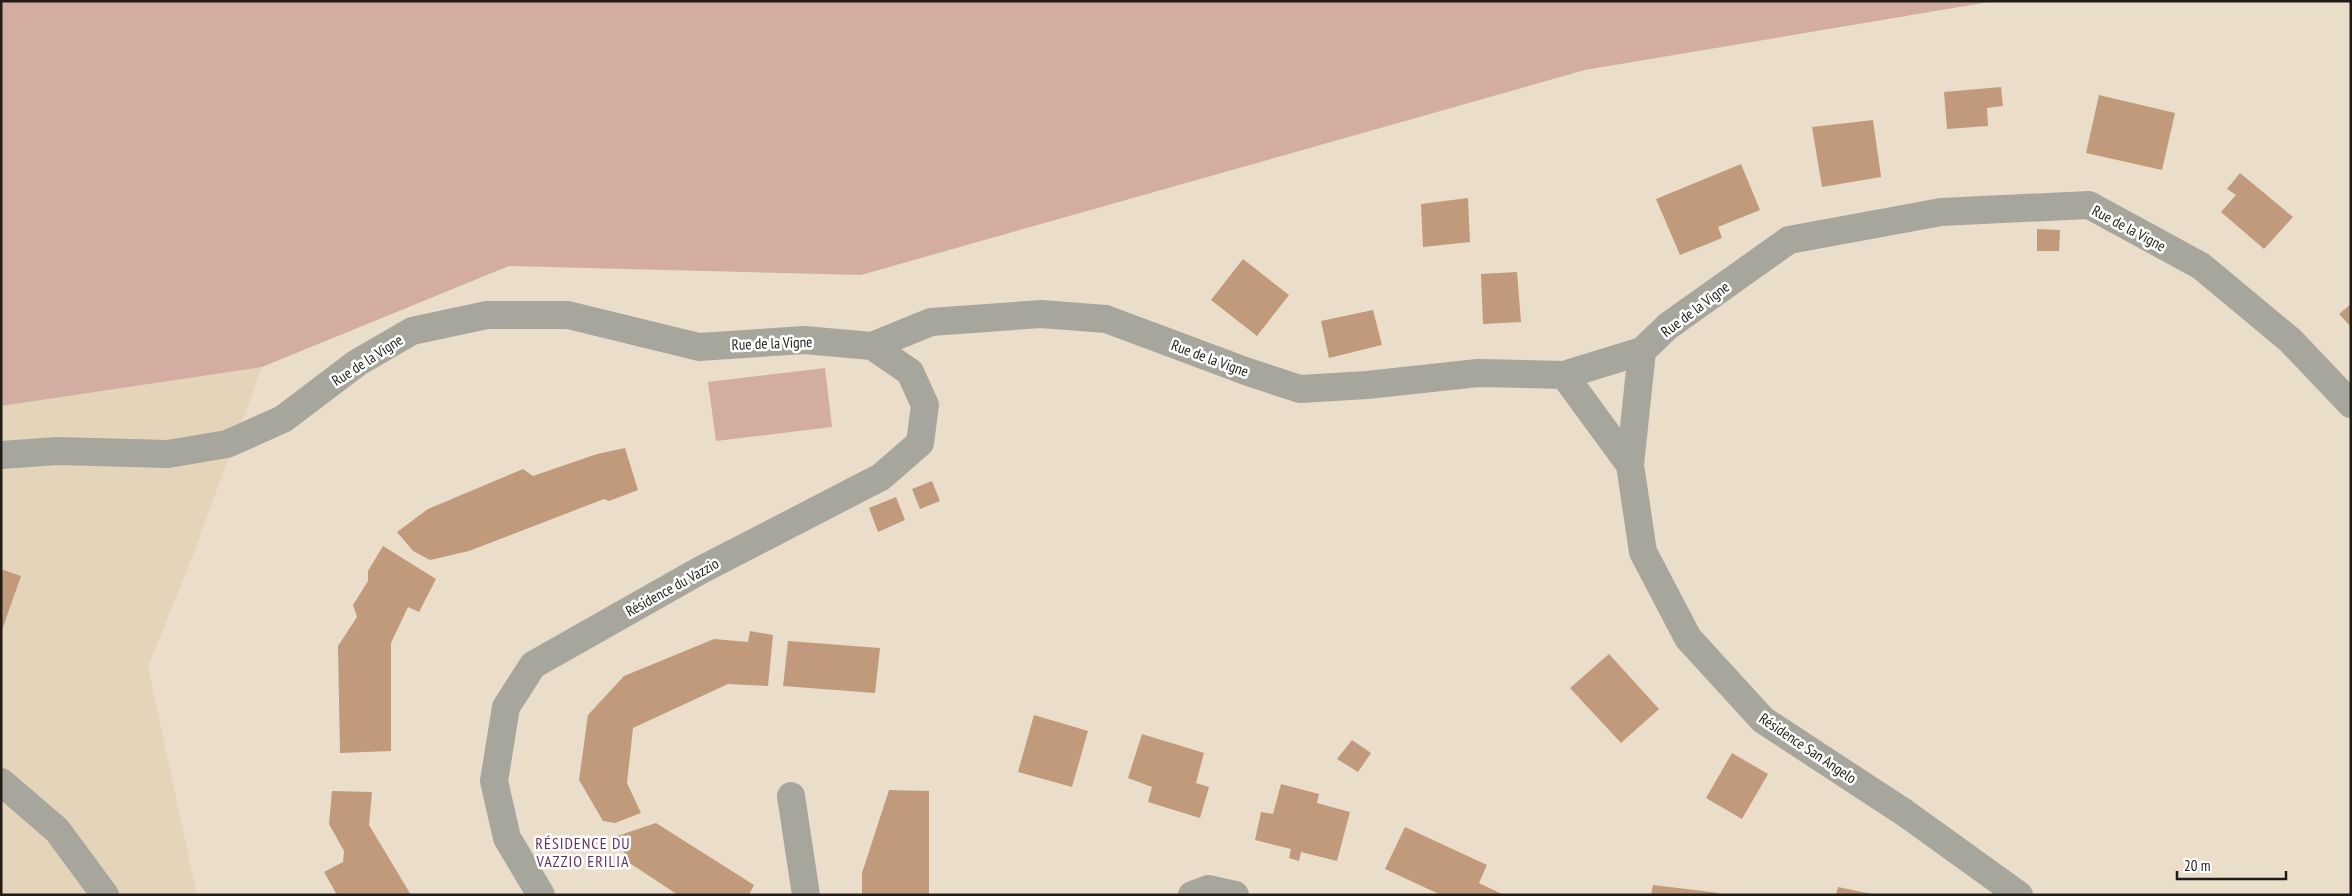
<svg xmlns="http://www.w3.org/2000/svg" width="2352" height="896" viewBox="0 0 2352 896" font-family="'PT Sans Narrow',sans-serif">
	<rect width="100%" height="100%" fill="#eadecb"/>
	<path fill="#e4d4ba" d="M262 367 195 550 148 667 197 895H1V406Z"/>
	<path fill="#d4ada2" d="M1 1H1995L1585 70 861 275 509 266 262 367 1 406Z
		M825 368 832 427 716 441 708 382Z"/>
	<path fill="#c19a7c" d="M2001 87 2003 106 1987 108 1988 126 1947 129 1944 92Z
		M2099 95 2175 113 2162 170 2086 153Z
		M1873 120 1881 177 1822 187 1812 127Z
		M1741 164 1760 210 1718 227 1722 238 1680 255 1656 199Z
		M2240 173 2293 217 2264 249 2221 212 2236 195 2227 189Z
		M1468 198 1470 242 1423 247 1421 204Z
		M2037 229 2060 230 2059 251H2037Z
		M1243 259 1289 295 1257 336 1211 300Z
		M1517 272 1521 322 1483 324 1481 274Z
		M2351 304V327L2339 314Z
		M1373 310 1382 345 1329 358 1321 321Z
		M625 448 638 490 609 501 604 499 469 551 430 560 413 551 397 532 428 509 523 469 533 476 597 454Z
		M932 481 940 501 920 509 912 489Z
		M896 497 905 520 878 532 869 508Z
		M383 546 436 579 419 612 408 607 391 643V751L340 753 338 646 357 617 353 605 368 581V571Z
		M1 569 21 576 2 630H1Z
		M750 631 773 635 768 686 728 684 633 728 627 783 641 813 615 823 603 821 579 780 588 715 624 676 714 639 748 642Z
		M788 641 880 648 875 693 783 686Z
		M1609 654 1659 709 1621 743 1570 688Z
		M1034 715 1088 731 1072 787 1018 772Z
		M1142 734 1204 753 1196 783 1209 787 1200 818 1148 802 1152 787 1128 778Z
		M1352 740 1371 753 1358 772 1337 759Z
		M1732 753 1768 774 1742 819 1706 798Z
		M1281 784 1319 794 1317 803 1350 812 1337 861 1301 852 1299 861 1289 858 1291 849 1255 840 1261 812 1273 814Z
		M889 790 929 791V895H862V873Z
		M332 791 372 792 369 825 411 895H337L324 872 343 862 344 851 329 824Z
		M656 823 754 885 749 895H678L628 862 617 836Z
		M1405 827 1487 865 1479 883 1504 895H1441L1385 869Z
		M1653 885 1719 893V895H1651Z
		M1838 887 1872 894V895H1836Z"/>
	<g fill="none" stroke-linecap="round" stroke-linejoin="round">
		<path stroke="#a7a69c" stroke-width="28" d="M1642 351 1630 465 1643 552 1688 638 1763 720 1905 813 2019 895
			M1564 375 1630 465
			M1 455 57 451 168 454 227 444 283 419 357 363 412 331 487 315H568L699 347 804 340 872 346 931 322 1041 314 1106 319 1248 372 1300 389 1367 385 1478 373 1564 375 1642 351 1668 326 1789 240 1941 212 2089 205 2201 266 2290 340 2351 404
			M1 782 57 830 105 895
			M791 796 806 895
			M541 895 507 838 494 781 506 707 533 665 699 571 881 477 920 443 925 405 910 372 872 346
			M1192 895 1208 889 1235 895"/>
	</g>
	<g text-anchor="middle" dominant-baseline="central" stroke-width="5" stroke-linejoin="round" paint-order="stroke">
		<g font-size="15" fill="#211d16" stroke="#fff">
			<text transform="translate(2129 228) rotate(28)">Rue de la Vigne</text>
			<text transform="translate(1695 309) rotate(-37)">Rue de la Vigne</text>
			<text transform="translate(772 343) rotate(-2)">Rue de la Vigne</text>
			<text transform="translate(1210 358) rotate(20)">Rue de la Vigne</text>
			<text transform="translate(367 360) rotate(-33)">Rue de la Vigne</text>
			<text transform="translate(672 587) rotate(-29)">Résidence du Vazzio</text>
			<text transform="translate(1808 748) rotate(34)">Résidence San Angelo</text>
		</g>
		<g font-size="16" letter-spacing="1" fill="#65305f" stroke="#fff">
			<text x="583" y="843">RÉSIDENCE DU<tspan x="583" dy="18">VAZZIO ERILIA</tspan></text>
		</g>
	</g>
	<rect width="2352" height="896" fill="none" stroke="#211d16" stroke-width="5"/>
	<path d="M2177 871v8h109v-8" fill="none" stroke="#211d16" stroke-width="2.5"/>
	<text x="2184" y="871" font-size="15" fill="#211d16" stroke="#ffffff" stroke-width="4" paint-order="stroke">20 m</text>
</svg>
